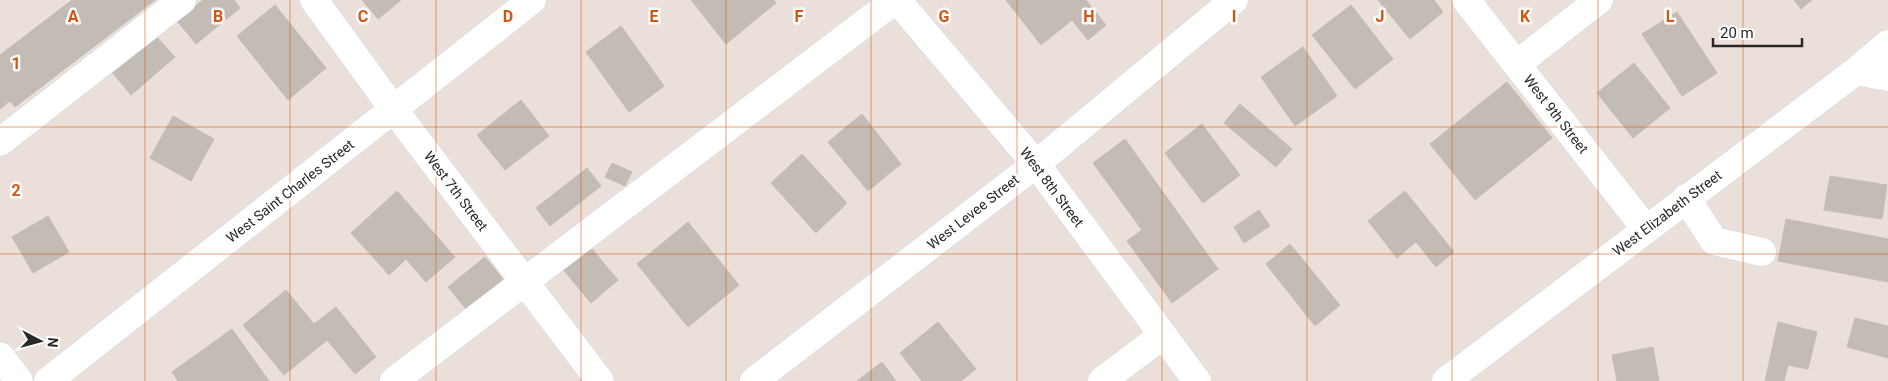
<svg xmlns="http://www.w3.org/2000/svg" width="1888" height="381" viewBox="0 0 1888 381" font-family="Roboto,sans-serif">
	<rect width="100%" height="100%" fill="#ebe0d9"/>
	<path fill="#c2bcb5" stroke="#c6bcb3" d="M72 0H155L15 107 10 101 0 109V55Z
		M203 0H234L240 8 196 44 177 21Z
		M362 0H401L378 19Z
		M691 0H774L776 3 726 44Z
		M1006 0H1086L1106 25 1088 40 1072 20 1041 45Z
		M1378 0H1434L1443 12 1410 39Z
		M1794 0H1812L1801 9Z
		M275 5 326 68 288 100 237 36Z
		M1351 5 1393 59 1355 89 1312 35Z
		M1677 12 1717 73 1682 96 1642 34Z
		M621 26 664 86 629 112 586 52Z
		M155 35 175 57 131 95 112 72Z
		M1303 47 1337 96 1295 126 1261 77Z
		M1634 63 1670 108 1633 138 1597 93Z
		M1507 82 1552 138 1475 200 1430 144Z
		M521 100 549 136 505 170 477 135Z
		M1240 104 1292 149 1276 167 1224 123Z
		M862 114 901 164 868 191 828 142Z
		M173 116 214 139 191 181 150 158Z
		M1202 124 1240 175 1203 203 1165 153Z
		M1125 139 1218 269 1172 303 1127 241 1142 230 1093 163Z
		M802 154 847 203 816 233 771 183Z
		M612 163 632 172 625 186 605 177Z
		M587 168 601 186 550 226 536 208Z
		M1830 176 1887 185 1882 219 1824 210Z
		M397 191 455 257 426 282 406 259 389 275 351 233Z
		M1405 191 1454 252 1436 267 1416 242 1397 258 1368 221Z
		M1259 210 1270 226 1244 243 1234 227Z
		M48 216 69 252 33 273 12 237Z
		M1786 219 1888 239V282L1778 261Z
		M688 222 739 285 688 327 637 264Z
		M588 244 618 280 591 303 561 267Z
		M1290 244 1340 305 1315 326 1266 264Z
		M485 257 503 279 466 309 448 287Z
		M286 290 314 324 336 307 376 357 355 374 327 340 284 375 243 325Z
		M1855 318 1888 326V358L1847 347Z
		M938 322 976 369 961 381H922L900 353Z
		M1778 322 1817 332 1808 369 1788 365 1784 381H1765Z
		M232 329 269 381H178L172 372Z
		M1653 347 1659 381H1617L1612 355Z
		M882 362 896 381H857Z"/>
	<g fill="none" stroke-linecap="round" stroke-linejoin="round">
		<defs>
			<path id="minor" d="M314 0 394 110 600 381
				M897 0 1036 164 1197 381
				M1466 0 1646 229
				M1517 64 1599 0
				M1856 71 1888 77
				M0 142 182 0
				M1686 198 1714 241 1762 252
				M0 356 19 381
				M48 381 532 0
				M394 381 895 0
				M754 381 1036 164 1234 0
				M1102 381 1163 335
				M1446 381 1856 71 1888 44"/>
		</defs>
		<use href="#minor" stroke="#ced6e2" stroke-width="29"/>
		<use href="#minor" stroke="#fff" stroke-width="28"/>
	</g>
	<path fill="none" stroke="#d5540f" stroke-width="1" stroke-opacity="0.55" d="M145 0V381M290 0V381M436 0V381M581 0V381M726 0V381M871 0V381M1017 0V381M1162 0V381M1307 0V381M1452 0V381M1598 0V381M1743 0V381M0 127H1888M0 254H1888"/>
	<g text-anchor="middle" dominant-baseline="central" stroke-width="5" stroke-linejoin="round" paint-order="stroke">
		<g font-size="14" fill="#282828" stroke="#fff">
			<text transform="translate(1556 114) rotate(52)">West 9th Street</text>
			<text transform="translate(1052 187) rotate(53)">West 8th Street</text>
			<text transform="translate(290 191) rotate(-38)">West Saint Charles Street</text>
			<text transform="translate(456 191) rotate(53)">West 7th Street</text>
			<text transform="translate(973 212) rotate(-38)">West Levee Street</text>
			<text transform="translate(1667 213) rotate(-37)">West Elizabeth Street</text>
		</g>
	</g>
	<g font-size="16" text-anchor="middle" font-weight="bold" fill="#d5540f" stroke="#fff" stroke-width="5" stroke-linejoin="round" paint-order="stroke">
		<text x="73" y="22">A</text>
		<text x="218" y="22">B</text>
		<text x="363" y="22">C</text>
		<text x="508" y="22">D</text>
		<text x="654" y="22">E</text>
		<text x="799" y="22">F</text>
		<text x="944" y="22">G</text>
		<text x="1089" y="22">H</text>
		<text x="1234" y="22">I</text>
		<text x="1380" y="22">J</text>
		<text x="1525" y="22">K</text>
		<text x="1670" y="22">L</text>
		<text x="16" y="69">1</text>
		<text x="16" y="196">2</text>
	</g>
	<g transform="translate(40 341) rotate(96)" stroke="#ffffff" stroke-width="4" paint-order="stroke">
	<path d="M0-4L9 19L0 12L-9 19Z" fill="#282828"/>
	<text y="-8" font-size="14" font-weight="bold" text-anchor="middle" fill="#282828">N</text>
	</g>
	<path d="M1713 38v8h89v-8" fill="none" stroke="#282828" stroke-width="2.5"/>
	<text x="1720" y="38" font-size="15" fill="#282828" stroke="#ffffff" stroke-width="4" paint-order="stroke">20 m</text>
</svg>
